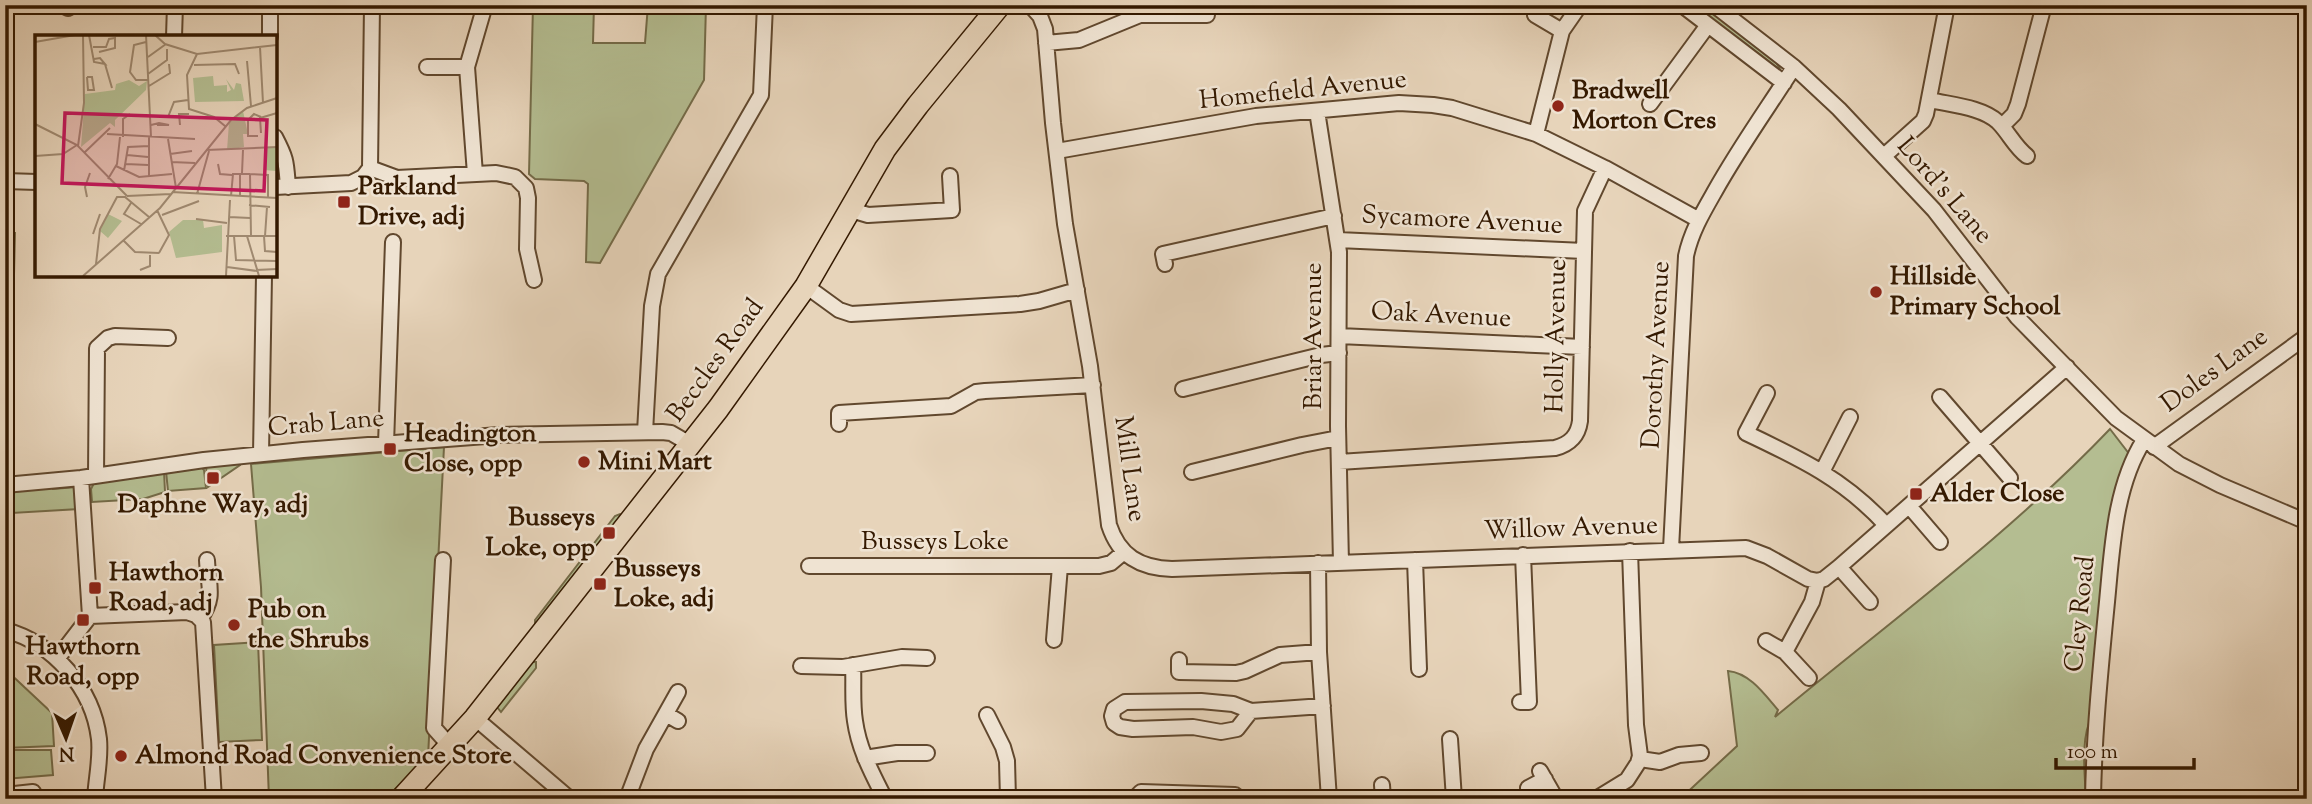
<svg xmlns="http://www.w3.org/2000/svg" width="2312" height="804" viewBox="0 0 2312 804" font-family="'Sorts Mill Goudy',serif">
	<rect width="100%" height="100%" fill="#e7d4ba"/>
	<filter id="stains"><feTurbulence type="fractalNoise" baseFrequency=".00286" numOctaves="4"/><feColorMatrix values="0 0 0 0 .2 0 0 0 0 .09 0 0 0 0 .02 0 0 0 .5 -.17"/></filter>
	<radialGradient id="worn" r=".72"><stop offset=".6" stop-color="#630" stop-opacity="0"/><stop offset="1" stop-color="#630" stop-opacity=".3"/></radialGradient>
	<path fill="#b4bd91" stroke="#746b48" stroke-width="2" d="M533 5H594L593 43H645L648 5H706L704 80 600 263 586 262 588 184 584 181 535 179 529 174Z
		M1690 5H1704L1776 62 1783 75Z
		M5 233H15L9 480H5Z
		M2110 429 2130 455 2092 716C2080 739 2085 774 2086 799H1680L1737 746 1728 671C1750 673 1765 695 1778 710L1775 717C1888 623 2009 535 2110 429Z
		M444 447 428 757 385 799H269L261 587 251 464Z
		M239 462 240 465 208 487 206 467Z
		M199 465 204 470 206 488 168 491 166 471Z
		M164 471 165 492 143 499 92 502 91 489 95 481Z
		M52 484 53 489 77 487 79 509 12 513 11 489Z
		M620 514 623 516 535 626V620L615 516Z
		M258 642 262 740 219 742 214 645Z
		M532 662H536V668L501 712 497 707Z
		M5 669 52 713 54 746 5 748Z
		M5 750H51L53 775 5 779Z"/>
	<g fill="none" stroke-linecap="round" stroke-linejoin="round">
		<defs>
			<path id="minor" d="M62 5 68 8 73 5
				M1030 5 1040 16 1045 29 1053 123 1065 224 1090 366 1109 525C1119 556 1140 568 1172 569L1746 548 1767 556 1808 579 1818 581
				M1682 5 1784 83
				M1714 5 1794 67 1839 109 1934 210 2017 317 2116 418 2179 464 2220 485 2307 522
				M1535 15 1562 31
				M174 37 175 5
				M270 37V5
				M1046 43 1079 40 1140 15H1207
				M427 67H467
				M1930 100C1951 105 1982 107 1998 122 2009 133 2015 147 2027 156
				M1650 104 1708 25
				M1317 111 1339 252 1338 426 1341 563
				M2002 126 2014 114 2018 104 2044 5
				M1536 134 1562 31 1580 5
				M275 137C287 160 286 162 288 187
				M1057 151 1256 116 1399 103 1433 105 1452 108 1536 134 1605 168 1699 220
				M1884 156 1923 121 1926 114 1947 5
				M370 168 397 178 496 173 515 177 526 188 528 198 527 249 534 280
				M475 174 467 67 485 5
				M5 181 37 182
				M275 187 351 183 363 177 370 168 372 5
				M851 210 868 215 952 210 950 176
				M1338 240 1584 251
				M1165 264 1163 254 1334 216
				M806 286 839 310 851 314 1020 304 1039 301 1077 290
				M1339 336 1582 347
				M1183 389 1321 355 1339 353
				M1767 393 1746 433C1801 459 1845 480 1886 525
				M1940 397 2010 478
				M839 424V413L951 406 976 392 985 391 1093 385
				M645 432 652 306 658 274 761 95 765 5
				M386 444 393 242
				M2154 447 2307 336
				M261 454 264 275
				M1339 462 1555 448C1570 444 1578 436 1580 421L1585 211 1605 168
				M1192 472 1302 445 1338 438
				M1822 472 1850 417
				M96 476 97 348 108 338 115 336 168 338
				M5 485 81 478 204 460 303 450 499 435 662 432 671 433 690 444
				M1909 506 1940 542
				M1671 549 1686 256C1691 232 1703 212 1715 191 1739 148 1767 109 1794 67
				M443 560 434 728 450 746
				M1415 560 1419 669
				M1318 563 1319 652 1329 799
				M809 566H1099L1111 563 1124 552
				M1839 567 1870 602
				M1818 581 1824 579 1839 567 2067 367
				M90 616 187 612 196 615 203 622 214 799
				M200 619C216 597 208 585 207 560
				M5 630C53 643 93 688 99 739 101 759 96 779 95 799
				M1054 640 1060 566
				M1766 641 1785 652 1809 678
				M1785 652 1812 602 1818 581
				M57 659 90 616 81 478
				M1179 660V672L1236 673 1245 671 1280 655 1319 652
				M853 665C854 683 852 703 855 721 859 750 872 773 885 799
				M801 666 843 667 902 657 927 658
				M1520 702H1529L1523 555
				M1251 711 1237 729 1221 732 1193 727 1133 729 1120 727 1114 723 1112 716 1114 709 1125 702 1201 701 1233 704 1251 711 1323 706
				M666 714 678 721
				M987 715 1003 747 1007 761 1008 799
				M475 718 570 799
				M1450 739 1454 799
				M865 758 897 753H927
				M1640 759 1660 762 1679 755 1701 753
				M1540 771 1556 799
				M1382 785 1383 799
				M1528 788 1545 779
				M5 795 33 792
				M627 799 646 749 678 692
				M1134 799 1141 792 1235 795
				M1596 799 1627 780 1638 763 1640 756 1636 725 1630 551
				M2093 799C2094 736 2100 674 2106 612 2112 555 2113 489 2144 440"/>
			<path id="highway" d="M401 799 475 718 718 409 806 286 885 149 918 105 1000 5"/>
		</defs>
		<use href="#minor" stroke="#61482e" stroke-width="18"/>
		<use href="#highway" stroke="#341900" stroke-width="24"/>
		<use href="#minor" stroke="#efe3d2" stroke-width="14"/>
		<use href="#highway" stroke="#e7d4ba" stroke-width="21"/>
	</g>
	<g fill="#8f2418" stroke="#efe3d2" stroke-width="2.5">
		<circle cx="1558" cy="106" r="7"/>
		<rect x="337" y="195" width="14" height="14" rx="3.5"/>
		<circle cx="1876" cy="292" r="7"/>
		<rect x="383" y="442" width="14" height="14" rx="3.5"/>
		<circle cx="584" cy="462" r="7"/>
		<rect x="206" y="471" width="14" height="14" rx="3.5"/>
		<rect x="1909" y="487" width="14" height="14" rx="3.5"/>
		<rect x="602" y="526" width="14" height="14" rx="3.5"/>
		<rect x="593" y="577" width="14" height="14" rx="3.5"/>
		<rect x="88" y="581" width="14" height="14" rx="3.5"/>
		<rect x="76" y="613" width="14" height="14" rx="3.5"/>
		<circle cx="234" cy="625" r="7"/>
		<circle cx="121" cy="756" r="7"/>
	</g>
	<g text-anchor="middle" dominant-baseline="central" stroke-width="5" stroke-linejoin="round" paint-order="stroke">
		<g font-size="26" fill="#341900" stroke="#efe3d2">
			<text transform="translate(1303 91) rotate(-6)">Homefield Avenue</text>
			<text transform="translate(1944 191) rotate(49)">Lord's Lane</text>
			<text transform="translate(1462 221) rotate(3)">Sycamore Avenue</text>
			<text transform="translate(1441 316) rotate(3)">Oak Avenue</text>
			<text transform="translate(1314 336) rotate(-90)">Briar Avenue</text>
			<text transform="translate(1557 336) rotate(-89)">Holly Avenue</text>
			<text transform="translate(1657 355) rotate(-87)">Dorothy Avenue</text>
			<text transform="translate(716 361) rotate(-54)">Beccles Road</text>
			<text transform="translate(2215 371) rotate(-36)">Doles Lane</text>
			<text transform="translate(326 424) rotate(-5)">Crab Lane</text>
			<text transform="translate(1129 469) rotate(82)">Mill Lane</text>
			<text transform="translate(1571 529) rotate(-2)">Willow Avenue</text>
			<text x="935" y="542">Busseys Loke</text>
			<text transform="translate(2081 614) rotate(-84)">Cley Road</text>
		</g>
		<g font-size="26" font-weight="bold" fill="#341900" stroke="#efe3d2" text-anchor="start">
			<text x="1572" y="91">Bradwell<tspan x="1572" dy="30">Morton Cres</tspan></text>
			<text x="358" y="187">Parkland<tspan x="358" dy="30">Drive, adj</tspan></text>
			<text x="1890" y="277">Hillside<tspan x="1890" dy="30">Primary School</tspan></text>
			<text x="404" y="434">Headington<tspan x="404" dy="30">Close, opp</tspan></text>
			<text x="598" y="462">Mini Mart</text>
			<text x="1930" y="494">Alder Close</text>
			<text x="213" y="505" text-anchor="middle">Daphne Way, adj</text>
			<text x="595" y="518" text-anchor="end">Busseys<tspan x="595" dy="30">Loke, opp</tspan></text>
			<text x="614" y="569">Busseys<tspan x="614" dy="30">Loke, adj</tspan></text>
			<text x="109" y="573">Hawthorn<tspan x="109" dy="30">Road, adj</tspan></text>
			<text x="248" y="610">Pub on<tspan x="248" dy="30">the Shrubs</tspan></text>
			<text x="83" y="647" text-anchor="middle">Hawthorn<tspan x="83" dy="30">Road, opp</tspan></text>
			<text x="135" y="756">Almond Road Convenience Store</text>
		</g>
	</g>
	<g transform="translate(35 35)">
		<rect width="242" height="242" fill="#e7d4ba"/>
		<path d="M178 41 179 51 192 50V57L196 55 191 44 199 55 201 48 206 49 209 66 160 67 158 43ZM94 45 104 51 112 46 111 55 80 85V92L75 88 46 112 50 59 80 55 81 49ZM208 76 213 99H208L209 112 192 115 194 88ZM230 113H241V136L229 135ZM73 179 87 186 73 203 65 196ZM148 185H168L169 193 187 190V217L141 223 134 197Z" fill="#b4bd91"/>
		<path fill="none" stroke="#9f8970" stroke-width="2" d="M54 0 59 27 70 29 65 23 59 24M111 0 116 102M120 0 130 9 162 19 242 10M0 7 40 0M111 7 99 10 95 37 101 45H114M58 12H71L74 4 80 3V13L64 17M225 12 228 68M162 19 152 40 154 74 179 82 190 91M113 22 131 9M212 26 216 71M70 29 77 53M159 30 200 29 204 39M113 39 132 25V14M52 42H57L59 55H53L52 42M114 51 135 38 134 29M124 82H133L139 67 153 65M0 89 42 110 92 161M116 90 124 88 134 90H122M145 90 144 79H154M226 98 225 83 242 78M72 99 160 104M223 101H213V85L219 79 226 82M88 102V84L95 79M114 102V142M133 104 141 153M43 111 49 68 48 0M171 115 242 112M50 117 75 93M135 119 157 116M92 120 113 122M0 121 28 119 42 110M136 127 160 128M91 129 113 130M183 129 185 139 197 140M81 131 104 142 137 139M89 136 93 112 114 111M205 138V161M207 138 208 115M73 144 82 129 85 102M137 157 242 163M162 159 174 116M92 161 136 159M196 161 198 139H215M52 162 50 152 55 138M96 168 89 179 106 189M242 168V208M214 170 235 172M122 175 134 200 124 218M127 180 164 166M194 182 215 183M161 184 192 188M58 199 65 179M191 201H241M199 201 201 225 242 226M212 201 224 241M216 201 215 139 233 140V163M229 201 230 216 242 217M230 201 232 172M89 206 100 217 124 218M61 229 65 194 82 162H90L114 182M192 232 222 236M105 235 115 231V220M221 235 242 234M48 241 125 173 196 85 212 73 242 63M191 241 195 165"/>
		<path fill="#c2185b" fill-opacity="0.15" stroke="#c2185b" stroke-width="3.5" d="M30 78 232 85 229 156 27 148Z"/>
		<rect width="242" height="242" fill="none" stroke="#341900" stroke-width="3.5"/>
	</g>
	<rect width="2312" height="804" fill="none" stroke="#e7d4ba" stroke-width="28"/>
	<rect x="7" y="7" width="2298" height="790" fill="none" stroke="#341900" stroke-width="3.5"/>
	<rect x="14" y="14" width="2284" height="776" fill="none" stroke="#341900" stroke-width="2"/>
	<g transform="translate(66 738) rotate(178)" stroke="#efe3d2" stroke-width="5" paint-order="stroke">
	<path d="M0-5L12 26L0 18L-12 26Z" fill="#341900"/>
	<text y="-10" font-size="19" font-weight="bold" text-anchor="middle" fill="#341900">N</text>
	</g>
	<path d="M2056 758v10h138v-10" fill="none" stroke="#341900" stroke-width="3.5"/>
	<text x="2067" y="758" font-size="21" fill="#341900" stroke="#efe3d2" stroke-width="5" paint-order="stroke">100 m</text>
	<rect width="100%" height="100%" filter="url(#stains)"/>
	<rect width="100%" height="100%" fill="url(#worn)"/>
</svg>
